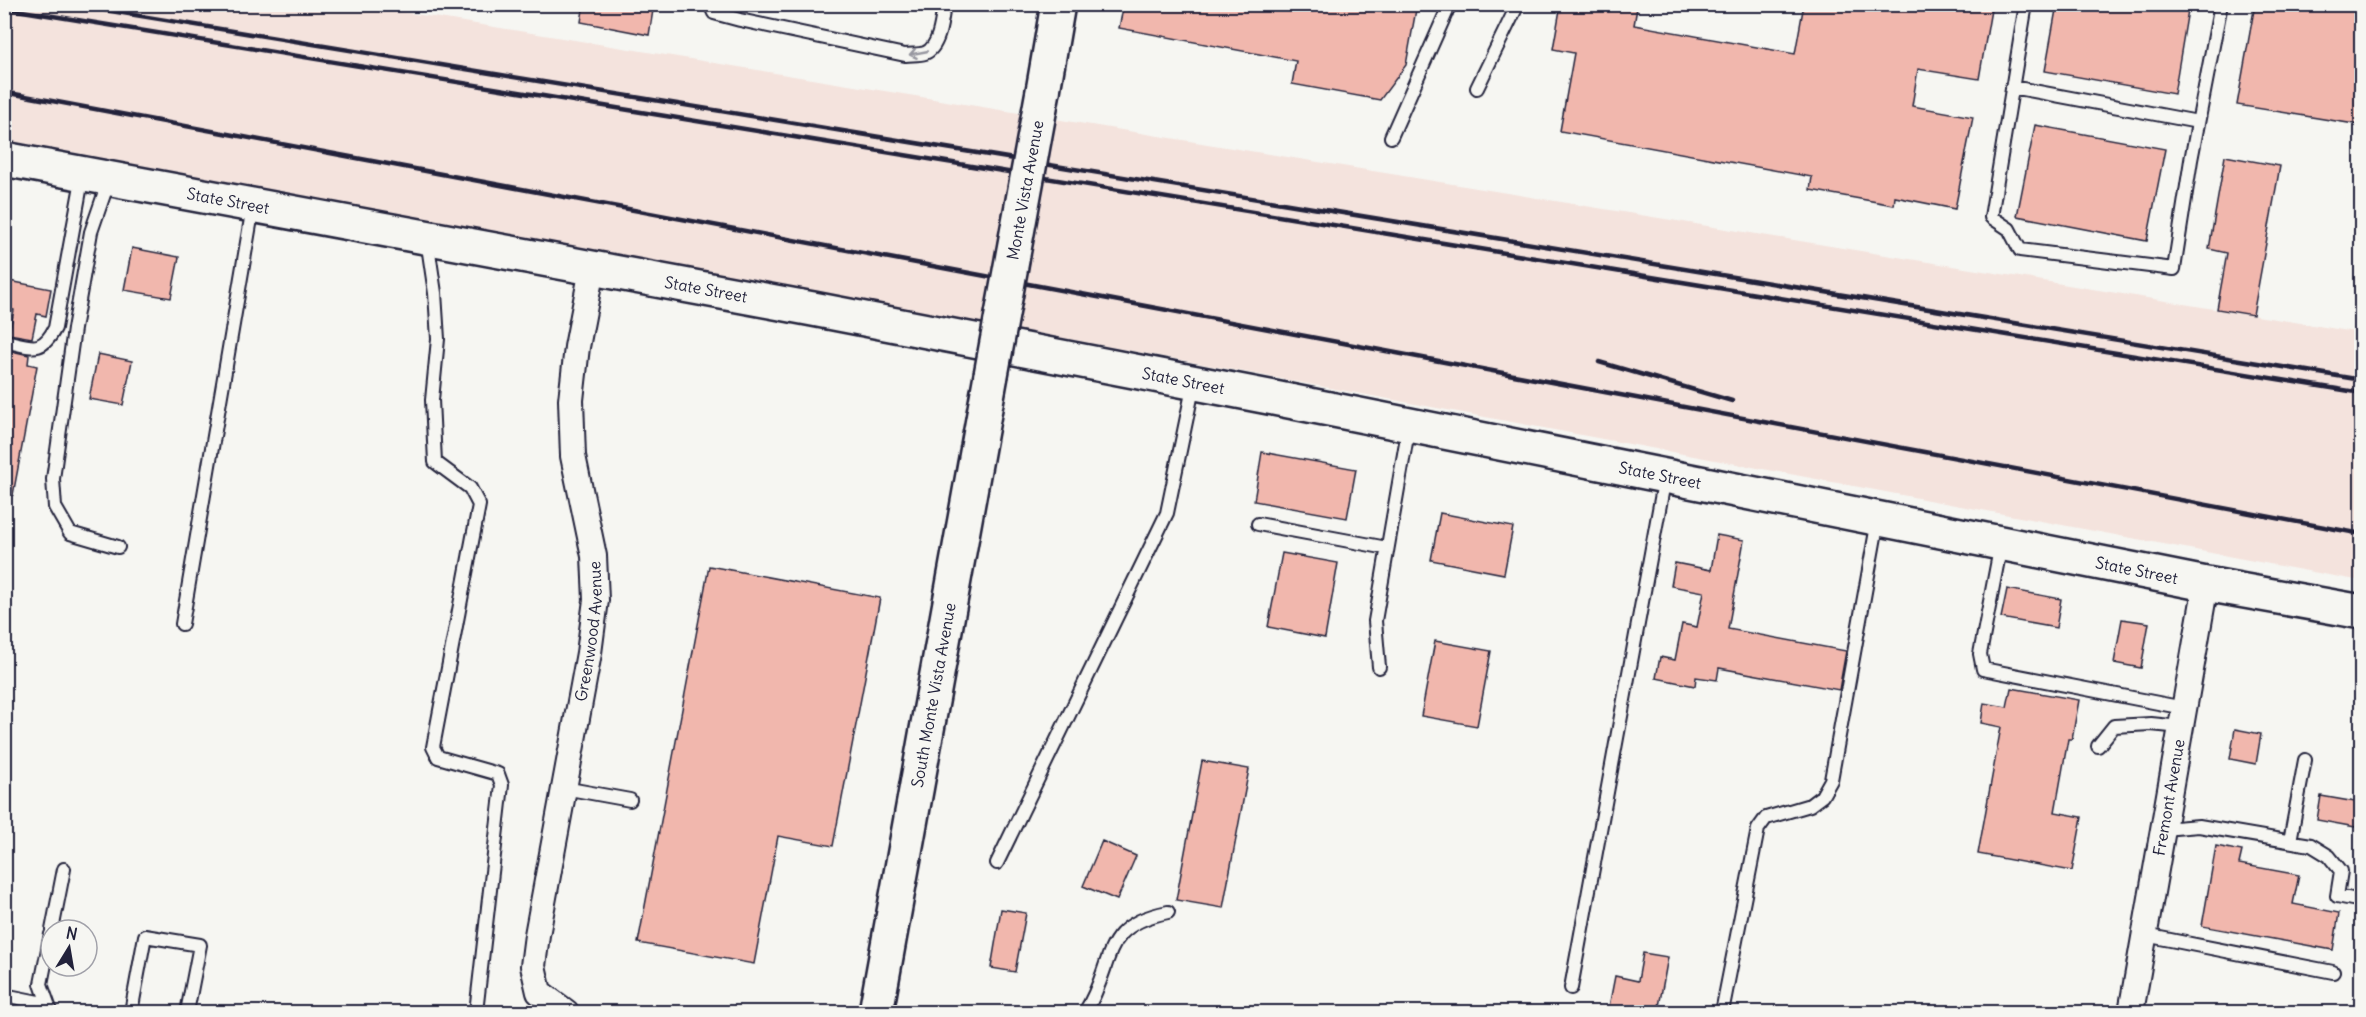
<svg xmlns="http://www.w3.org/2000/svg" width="2366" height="1017" viewBox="0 0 2366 1017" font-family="Delius,sans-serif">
	<rect width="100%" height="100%" fill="#f6f6f2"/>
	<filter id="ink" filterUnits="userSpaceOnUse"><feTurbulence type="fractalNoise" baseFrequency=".0167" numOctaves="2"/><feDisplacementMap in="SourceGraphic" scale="12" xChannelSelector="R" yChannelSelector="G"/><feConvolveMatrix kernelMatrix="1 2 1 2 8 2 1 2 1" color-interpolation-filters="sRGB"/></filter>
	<g filter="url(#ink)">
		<path fill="#f4e3dd" d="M4 5H360L2361 333V581L5 140Z"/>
		<path fill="#f1b7ad" stroke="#22223b" stroke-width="1.5" d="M584 4H654L649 35 581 22Z
			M1124 4H1417L1406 65 1380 100 1292 84 1296 61 1119 28Z
			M1561 4H1617L1637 8 1634 25 1795 54 1804 4H1824L1844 8V4H1920L1934 7 1935 4H1992L1979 79 1918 69 1912 106 1973 117 1955 209 1895 197 1894 205 1810 190 1812 177 1560 131 1574 53 1553 49Z
			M2057 4H2189L2174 94 2045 71Z
			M2255 4H2322L2361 12V125L2237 105Z
			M2035 125 2165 149 2147 241 2017 216Z
			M2225 156 2280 166 2253 315 2217 309 2227 253 2209 249Z
			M132 248 179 257 171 298 124 290Z
			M4 280 51 289 46 316 37 314 32 338 9 334 14 310 4 308Z
			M7 350 29 355 28 364 37 366 13 495H4V361Z
			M98 354 132 361 123 405 89 399Z
			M1262 452 1356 469 1347 518 1254 501Z
			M1440 513 1513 527 1504 574 1431 560Z
			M1717 535 1744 540 1728 629 1846 651 1839 690 1719 668 1717 680 1696 677 1695 686 1656 678 1660 657 1675 660 1682 624 1697 627 1704 592 1671 586 1675 563 1711 570Z
			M1282 553 1338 563 1325 638 1268 627Z
			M709 566 880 598 833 846 778 836 754 964 638 943Z
			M2007 589 2061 599 2056 628 2001 618Z
			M2122 619 2149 623 2141 668 2114 663Z
			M1435 641 1491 651 1477 726 1421 716Z
			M2011 688 2079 700 2072 739H2068L2055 812 2082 817 2072 871 1978 854 2001 727 1981 723 1984 703 2007 707Z
			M2235 729 2261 734 2256 764 2230 759Z
			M1202 761 1249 769 1223 908 1176 900Z
			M2321 796 2361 803V828L2317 820Z
			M1102 841 1136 856 1117 900 1083 886Z
			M2216 846 2242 851 2239 864 2299 875 2293 904 2339 913 2333 950 2202 926Z
			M1001 909 1026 913 1015 972 991 968Z
			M1643 953 1668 957 1658 1012H1608L1615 976 1638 981Z"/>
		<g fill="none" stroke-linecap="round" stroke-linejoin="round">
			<defs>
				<path id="lane" d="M710 4 714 13 740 20 905 55C911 54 919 55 925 53 940 47 942 18 944 4
					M2026 4 1991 217 2009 229 2020 250 2174 269 2191 160 2221 4
					M2012 87 2198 122
					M1477 88 1518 4
					M1391 137 1450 4
					M109 180 91 232 74 329 53 479 55 507 70 533 118 547
					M427 239 435 293 438 339 432 400 435 462 470 488 479 505 433 747 438 757 498 774 502 785 476 1012
					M4 341C31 346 41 355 55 328L83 174
					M1258 524 1387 548
					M2001 544 1980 654 1983 669 2184 708
					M182 624 253 207
					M1379 667 1375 621 1409 425
					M2098 746 2114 726 2151 724 2181 727
					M564 788 630 800
					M2163 829 2199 826 2311 845 2329 856 2341 871 2337 896 2362 901
					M2290 841 2305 760
					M997 863 1167 513 1194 383
					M52 930 64 869
					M2145 935 2333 972
					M1571 988 1665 477
					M4 995 48 1004
					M51 1012 41 984 51 934
					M131 1012 145 936 200 945 187 1012
					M1085 1012C1116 964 1097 926 1168 912
					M1722 1012 1758 829 1766 818 1810 805 1822 796 1831 780 1878 520"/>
				<g id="street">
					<path id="s1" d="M566 1012 539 992 533 966 537 935 589 653 596 600 594 556 573 456 571 400 577 347 592 269"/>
					<path id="s2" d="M2131 1012 2206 584"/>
				</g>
				<g id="secondary">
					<path d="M1043 91 1058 4"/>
					<path id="s3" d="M4 159 813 309 1269 397 2206 584 2362 612"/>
					<path id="s4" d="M876 1012 991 375"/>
				</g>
			</defs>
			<use href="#lane" stroke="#22223b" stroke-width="16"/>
			<use href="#street" stroke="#22223b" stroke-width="28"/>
			<use href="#secondary" stroke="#22223b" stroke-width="38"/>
			<use href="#lane" stroke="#f6f6f2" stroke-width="12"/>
			<use href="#street" stroke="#f6f6f2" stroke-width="24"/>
			<use href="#secondary" stroke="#f6f6f2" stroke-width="33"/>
			<path stroke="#22223b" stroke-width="4.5" d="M68 4 2362 380
				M4 8 2362 393
				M4 92 2362 534
				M1599 362 1732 401"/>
			<defs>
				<g id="secondary-bridge">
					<path id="s5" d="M991 375 1043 91"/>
				</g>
			</defs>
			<use href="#secondary-bridge" stroke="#22223b" stroke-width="38" stroke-linecap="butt"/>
			<use href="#secondary-bridge" stroke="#f6f6f2" stroke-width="33"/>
		</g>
		<defs><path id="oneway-shaft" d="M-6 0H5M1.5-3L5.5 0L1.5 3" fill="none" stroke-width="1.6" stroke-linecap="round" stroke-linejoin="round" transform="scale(1.5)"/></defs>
		<use stroke="#9797a0" href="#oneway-shaft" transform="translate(918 53) rotate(169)"/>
	</g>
	<g text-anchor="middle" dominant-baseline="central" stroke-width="4.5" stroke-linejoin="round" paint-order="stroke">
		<g font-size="16" fill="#22223b" stroke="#f6f6f2">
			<text stroke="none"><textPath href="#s5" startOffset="188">Monte Vista Avenue</textPath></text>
			<text stroke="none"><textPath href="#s3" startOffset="228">State Street</textPath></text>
			<text stroke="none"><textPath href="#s3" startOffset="714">State Street</textPath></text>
			<text stroke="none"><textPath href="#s3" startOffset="1200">State Street</textPath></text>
			<text stroke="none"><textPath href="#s3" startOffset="1686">State Street</textPath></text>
			<text stroke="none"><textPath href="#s3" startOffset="2172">State Street</textPath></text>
			<text stroke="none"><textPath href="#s1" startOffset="400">Greenwood Avenue</textPath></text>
			<text stroke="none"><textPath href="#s4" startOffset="322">South Monte Vista Avenue</textPath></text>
			<text stroke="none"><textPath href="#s2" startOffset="218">Fremont Avenue</textPath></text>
		</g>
	</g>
	<rect width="2366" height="1017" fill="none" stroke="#f6f6f2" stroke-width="24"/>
	<rect x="12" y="12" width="2342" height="993" fill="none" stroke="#22223b" stroke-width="2" filter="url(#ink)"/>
	<g transform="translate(69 948) rotate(11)"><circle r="28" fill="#f6f6f2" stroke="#a1a1a9" stroke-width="1.5"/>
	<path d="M0-4.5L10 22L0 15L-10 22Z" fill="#22223b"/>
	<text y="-9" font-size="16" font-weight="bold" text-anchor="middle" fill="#22223b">N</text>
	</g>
</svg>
